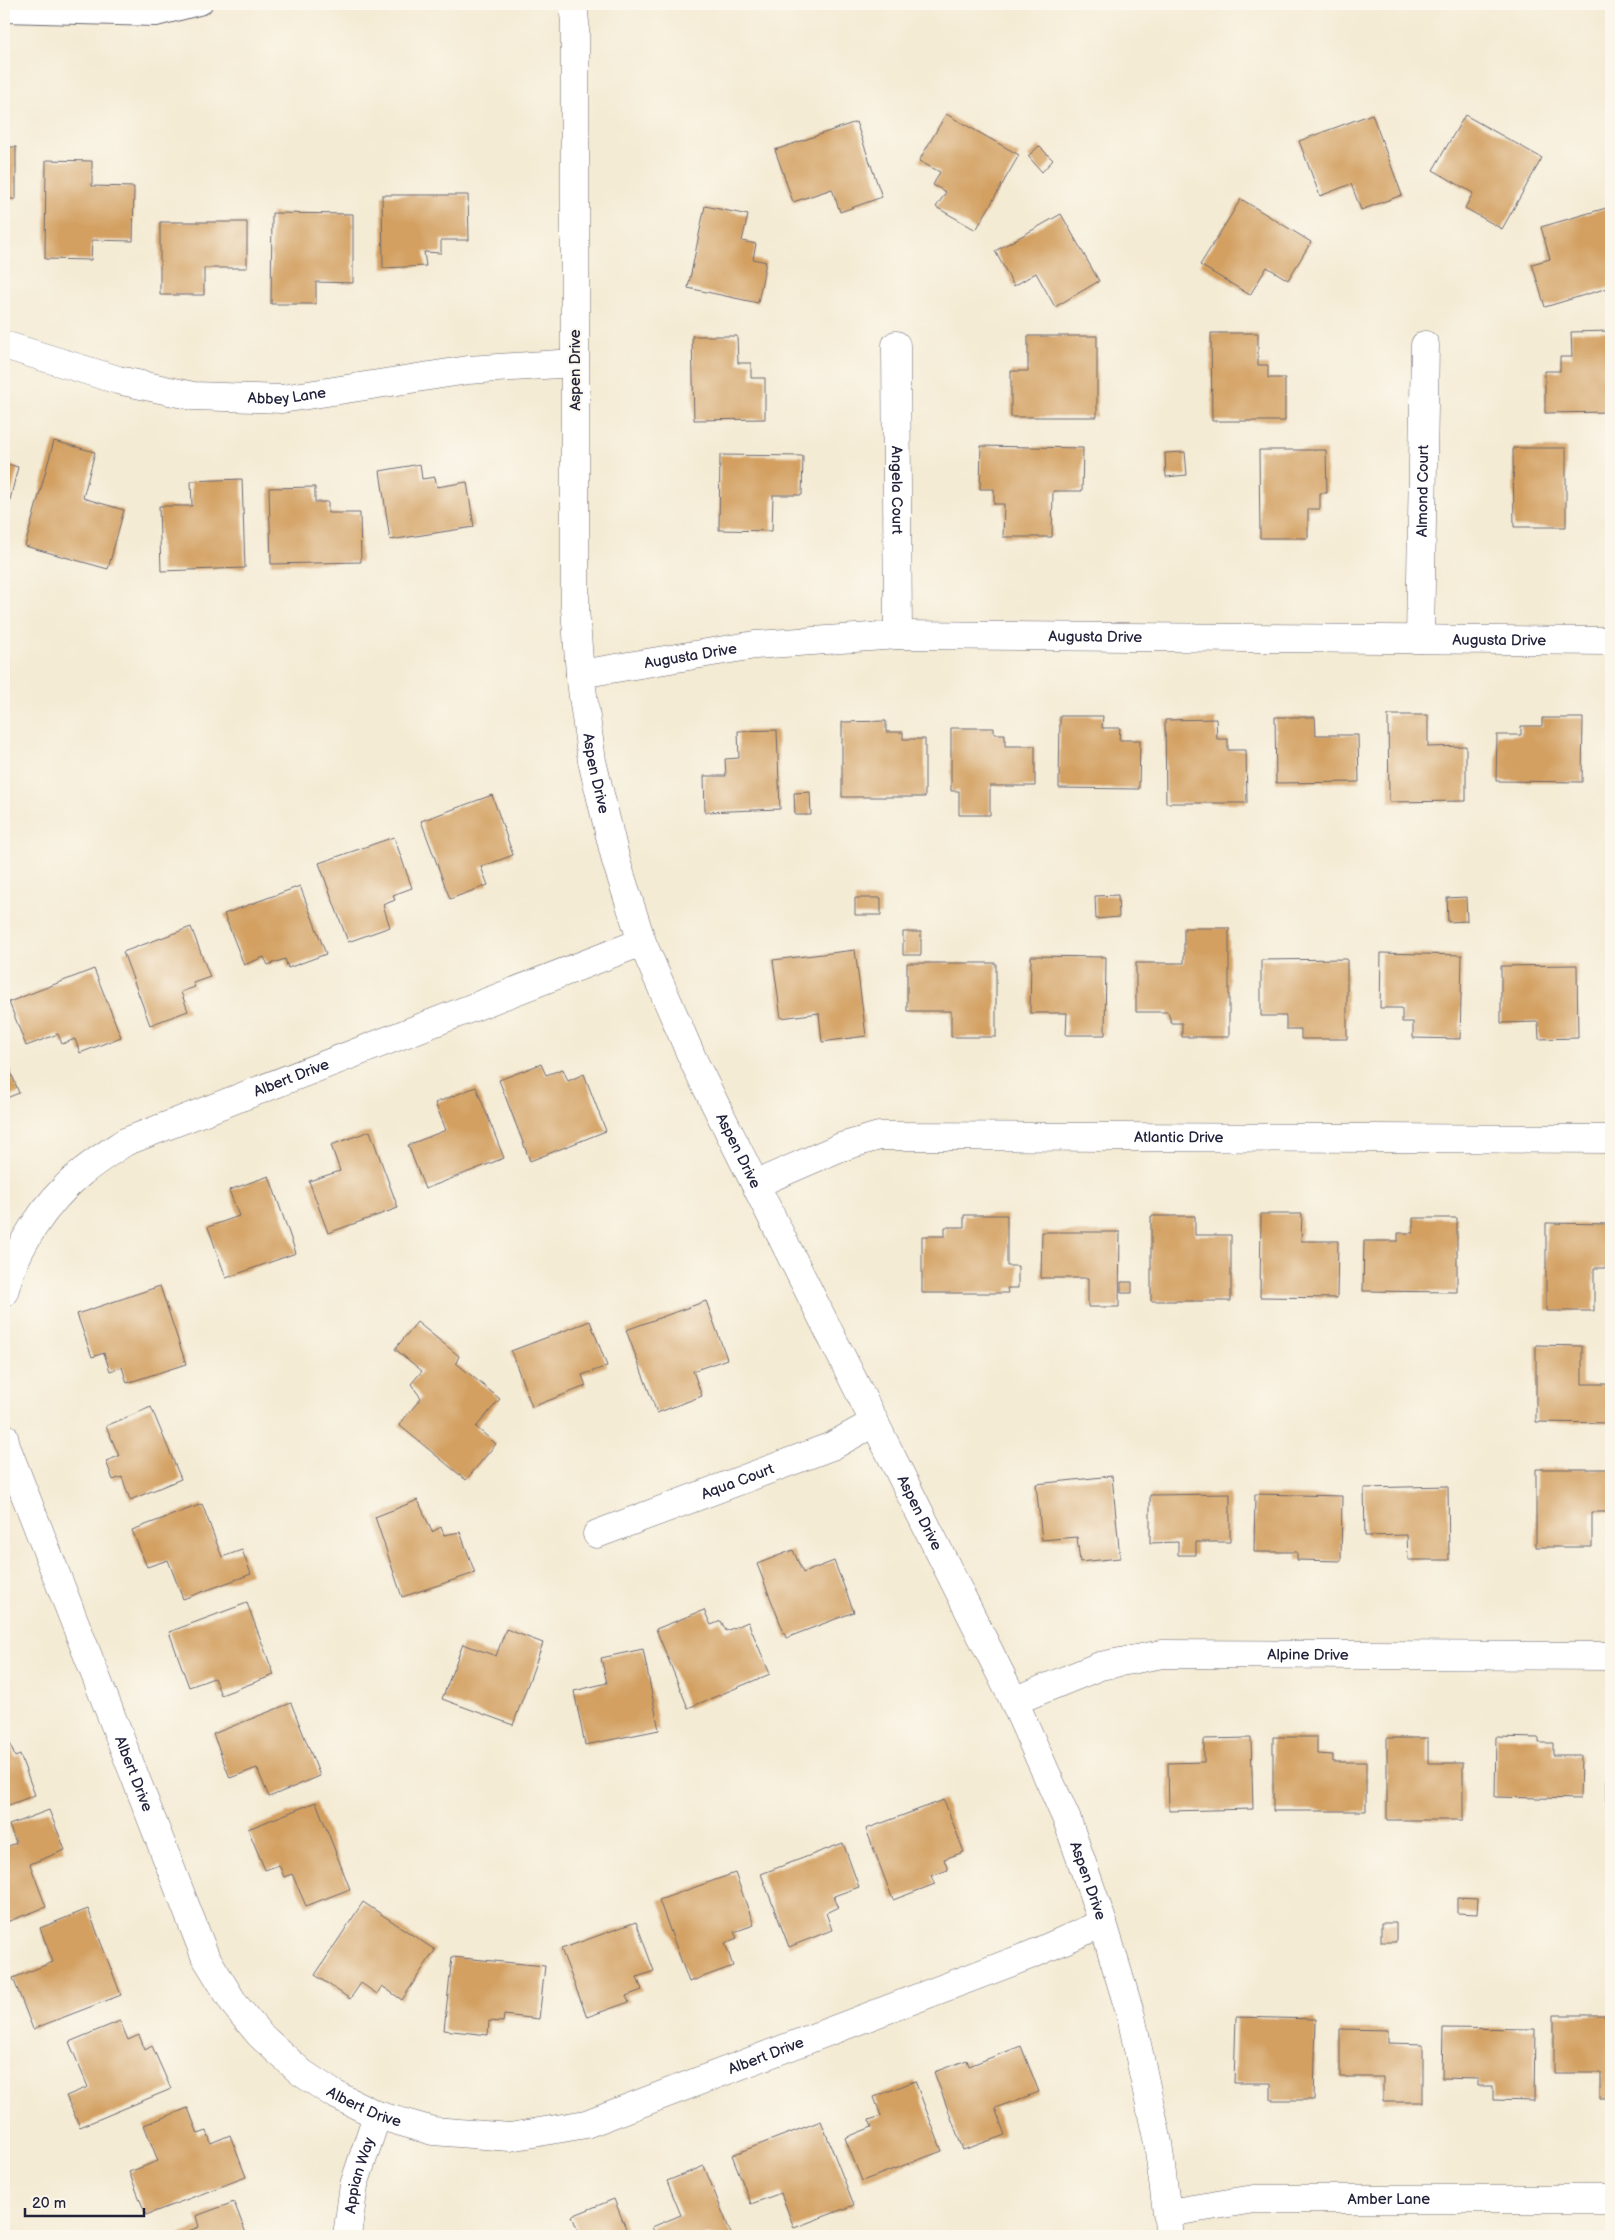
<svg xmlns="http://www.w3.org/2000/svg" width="1615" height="2240" viewBox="0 0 1615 2240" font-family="'Balsamiq Sans',sans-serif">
	<rect width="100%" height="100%" fill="#fbf7ec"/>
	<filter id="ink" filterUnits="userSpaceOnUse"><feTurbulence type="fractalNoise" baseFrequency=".02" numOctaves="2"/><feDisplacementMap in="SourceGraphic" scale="10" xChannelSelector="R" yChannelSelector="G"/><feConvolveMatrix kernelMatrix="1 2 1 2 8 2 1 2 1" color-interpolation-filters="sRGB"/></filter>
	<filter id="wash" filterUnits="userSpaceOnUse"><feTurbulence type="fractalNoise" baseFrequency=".0096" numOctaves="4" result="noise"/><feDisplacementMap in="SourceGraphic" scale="20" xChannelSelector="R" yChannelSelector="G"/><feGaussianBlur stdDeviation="1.12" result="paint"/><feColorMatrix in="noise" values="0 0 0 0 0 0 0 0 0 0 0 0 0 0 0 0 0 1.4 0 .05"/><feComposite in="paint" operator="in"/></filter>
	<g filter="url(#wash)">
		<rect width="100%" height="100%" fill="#f4ebd4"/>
		<g id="blocks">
			<path fill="#d3a062" d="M946 114 1019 155 976 230 936 207 946 192 933 185 940 172 919 161Z
				M1372 114 1402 195 1361 210 1351 184 1320 196 1299 141Z
				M1465 115 1542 158 1502 229 1465 208 1473 193 1433 170Z
				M856 122 882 197 840 212 832 189 793 202 775 150Z
				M1039 146 1053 160 1042 172 1028 156Z
				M4 147H16V199H4Z
				M46 160 92 161V186L134 187 133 241 92 240 91 260 45 259Z
				M382 195H468L469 240H441V253L424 252 426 266 383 268Z
				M1241 199 1311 242 1288 280 1267 267 1250 295 1200 265Z
				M705 206 748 215 742 241 756 244 753 259 766 262 758 303 688 288Z
				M1606 208 1611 225V287L1545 307 1532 264 1550 259 1541 227Z
				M272 213 353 214V283L316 282V304H271Z
				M1061 214 1099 281 1055 307 1036 273 1014 286 995 251Z
				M160 222H247V268H204V295H160Z
				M1611 331V412L1545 413V371H1560V357H1572L1571 332Z
				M1211 333H1258V365H1268V378H1285V421H1212Z
				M692 336H737L738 363H751V378H765V419L694 420Z
				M1028 336H1097V417H1011V371H1028Z
				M54 441 95 452 83 498 124 510 108 569 25 546Z
				M981 446 1083 448 1082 491H1053L1052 537H1003L1004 504H994V489H980Z
				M1513 448H1566V527H1514Z
				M1259 450H1326L1327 493H1320V509H1308V538H1260Z
				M1185 452 1187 475 1166 477 1165 453Z
				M720 455 803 456 802 495H773L772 531 719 530Z
				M4 463 18 467 8 508 4 506Z
				M420 464 422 479 435 477 437 487 467 482 474 527 390 540 380 471Z
				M242 479 245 568 161 571 159 506H192L191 481Z
				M315 487V502H328V513H360L361 562 271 564 269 488Z
				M1388 715H1428V747L1466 746V801L1389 802Z
				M1060 716H1103L1102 728H1120L1119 740H1140L1139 789 1059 788Z
				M1275 717H1315L1316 735H1358L1359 782 1276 783Z
				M1542 718H1583L1582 782 1496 781 1497 735H1521V726H1542Z
				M1216 719 1217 739H1228V750H1246L1247 803H1166L1165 720Z
				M886 721V732H903V739H925V797H842V722Z
				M951 728H994V734H1005V746H1035V786H990V815H959V791H951Z
				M777 730 780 809 705 812 704 776H726L725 759 739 758 738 731Z
				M810 792 811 815H795L794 793Z
				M492 795 513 855 481 867 488 885 450 899 421 821Z
				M394 837 412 888 393 895 395 900 383 905 390 927 348 942 319 863Z
				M300 886 326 954 288 968 285 959 268 965 264 957 244 965 224 914Z
				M1118 895 1119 917 1096 919 1095 896Z
				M1466 897 1467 921 1448 922 1447 898Z
				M855 898H881V915H855Z
				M191 927 210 977 193 983 195 987 181 992 188 1011 150 1025 123 952Z
				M1184 928H1229V1037H1182V1023H1171L1168 1012H1136V963H1184Z
				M903 932H921V955H903Z
				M855 950 866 1036 822 1042 819 1013 781 1018 773 960Z
				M1381 953 1462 955 1460 1039 1413 1038V1022H1402V1008H1380Z
				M1031 956 1106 957 1105 1035H1066L1067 1013H1030Z
				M1347 959V1039H1301V1029H1286V1016H1261V960Z
				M907 963H996V1037H951V1011H907Z
				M1577 965 1578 1038 1539 1039 1538 1022 1501 1023V966Z
				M94 969 121 1037 80 1053 75 1039 62 1044 58 1034 26 1046 9 1002Z
				M4 1054 19 1093 4 1099Z
				M541 1064 546 1075 563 1069 568 1081 584 1074 606 1131 530 1161 499 1080Z
				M476 1087 504 1158 425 1189 408 1145 446 1130 435 1103Z
				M370 1131 398 1208 328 1233 309 1181 340 1171 331 1145Z
				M269 1176 296 1253 226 1278 208 1227 239 1216 229 1190Z
				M1261 1214H1302L1301 1241H1338L1337 1298 1260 1297Z
				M964 1215H1007V1266H1018V1288H1007L1008 1293H922V1236H945V1227H964Z
				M1151 1216H1195V1235H1231V1301H1151Z
				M1413 1218H1457V1292L1363 1291 1364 1241H1398V1233H1413Z
				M1546 1223 1609 1224V1268H1594V1311H1546Z
				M1042 1232H1120L1119 1307H1088V1278H1041Z
				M1121 1282H1132V1293H1121Z
				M160 1286 186 1364 127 1383 122 1367 110 1371 104 1353 92 1357 77 1314Z
				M706 1301 727 1359 693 1371 702 1396 657 1413 626 1330Z
				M590 1321 607 1366 582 1375 586 1386 532 1407 511 1351Z
				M417 1322 459 1356 456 1363 500 1399 476 1427 496 1444 466 1480 399 1425 421 1398 411 1384 422 1371 395 1349Z
				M1536 1345 1582 1346V1384H1611V1423L1536 1422Z
				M151 1407 181 1479 130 1500 122 1477 113 1480 106 1461 119 1456 106 1426Z
				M1536 1469H1611V1512H1592V1547H1536Z
				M1112 1476 1120 1558 1080 1562 1077 1537 1042 1540 1036 1484Z
				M1448 1486 1449 1560H1408L1407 1535 1365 1536 1364 1488Z
				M1230 1494V1542H1196V1555H1178V1542L1150 1543V1495Z
				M1255 1494 1342 1496 1341 1561 1297 1560V1552H1254Z
				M418 1500 432 1532 441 1527 444 1535 460 1532 475 1573 402 1597 375 1517Z
				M202 1504 222 1557 242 1550 251 1574 183 1599 168 1560 147 1567 132 1530Z
				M793 1550 803 1573 834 1561 854 1612 786 1638 757 1564Z
				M247 1603 274 1675 221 1695 214 1678 189 1687 169 1632Z
				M704 1610 711 1625 721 1621 726 1631 748 1622 770 1674 688 1708 656 1629Z
				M506 1629 543 1643 513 1725 442 1699 463 1644 496 1656Z
				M643 1649 659 1730 585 1745 574 1691 607 1683 601 1658Z
				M291 1703 320 1776 269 1797 257 1768 230 1778 213 1734Z
				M1273 1737H1317V1754L1333 1755V1762H1366V1811H1273Z
				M1496 1737 1539 1738V1743H1553V1755H1581L1580 1799 1495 1797Z
				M1251 1738 1253 1809 1169 1811 1168 1763 1204 1762V1739Z
				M1387 1738H1428V1763H1463V1820H1387Z
				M10 1743 15 1757 20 1755 35 1795 4 1807V1745Z
				M1607 1762H1611V1838H1607Z
				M944 1800 964 1852 944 1859 948 1870 931 1876 935 1884 893 1900 866 1829Z
				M316 1802 350 1889 306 1906 292 1874 284 1877 279 1865 265 1870 248 1829Z
				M49 1810 65 1850 30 1864 46 1907 4 1923V1848L16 1843 9 1825Z
				M843 1843 859 1887 834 1896 838 1907 826 1913 832 1930 789 1947 761 1874Z
				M735 1873 754 1925 734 1932 737 1938 725 1943 733 1966 689 1982 659 1900Z
				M1457 1898 1478 1899 1477 1914 1457 1913Z
				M363 1902 435 1950 402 2000 382 1986 377 1994 361 1983 350 1999 315 1975Z
				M88 1909 121 1995 33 2029 13 1978 53 1962 40 1928Z
				M636 1922 654 1971 637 1977 642 1990 626 1996 629 2002 587 2017 561 1949Z
				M1381 1923H1396V1942H1381Z
				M452 1957 545 1966 539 2019 504 2015 503 2022 489 2021 488 2035 444 2030Z
				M1554 2015H1611V2099H1600V2073H1554Z
				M1236 2017 1316 2019 1314 2100H1271V2083H1234Z
				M120 2021 128 2040 139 2035 145 2050 152 2046 171 2089 80 2127 66 2096 88 2087 69 2042Z
				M1443 2028 1535 2029 1534 2101 1493 2100V2086H1478V2079L1442 2078Z
				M1340 2029 1388 2030V2043L1423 2044V2102H1383V2077H1340Z
				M1021 2046 1039 2092 995 2108 1005 2135 963 2150 934 2072 967 2060 969 2066Z
				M915 2081 942 2151 862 2181 845 2138 872 2127 869 2120 881 2116 874 2097Z
				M188 2108 198 2134 207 2131 211 2143 230 2135 246 2177 146 2215 129 2172 158 2161 144 2125Z
				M821 2121 854 2205 794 2228 781 2193 751 2204 732 2155Z
				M704 2166 732 2236H656L652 2227 681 2215 667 2181Z
				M614 2199 629 2236H580L572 2216Z
				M234 2202 247 2236H175L199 2227 196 2216Z"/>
		</g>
	</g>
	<g filter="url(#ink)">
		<use href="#blocks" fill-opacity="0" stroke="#6c6871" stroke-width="1"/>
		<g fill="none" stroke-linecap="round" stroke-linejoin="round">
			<defs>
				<path id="service" d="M4 12 156 16 202 4"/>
				<g id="minor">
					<path id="s1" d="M4 345 118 380 193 396 282 399 468 370 574 363"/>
					<path id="s2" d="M896 345 898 635"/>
					<path id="s3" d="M1420 639 1425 345"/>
					<path id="s4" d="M580 674 755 645 898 635 1611 641"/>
					<path id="s5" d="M756 1184 841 1147 879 1136 1611 1139"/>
					<path id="s6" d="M4 1292C15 1248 45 1203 81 1173 94 1162 110 1152 125 1142L642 942"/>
					<path id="s7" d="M4 1437 6 1446 205 1956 235 2005 260 2035 302 2073 334 2094 377 2115 433 2131 510 2137 586 2124 1033 1954 1103 1923"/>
					<path id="s8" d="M597 1534 832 1446 875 1422"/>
					<path id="s9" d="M1014 1701 1100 1666 1162 1654 1611 1656"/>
					<path id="s10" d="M1168 2213 1254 2199H1611"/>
					<path id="s11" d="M347 2236 354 2185 377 2115"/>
				</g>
				<g id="tertiary">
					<path id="s12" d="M573 4 575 23V608L580 674 592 761 616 861 642 942 694 1062 1014 1701 1067 1820 1103 1923 1131 2016 1158 2143 1170 2236"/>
				</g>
			</defs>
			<use href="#service" stroke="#6c6871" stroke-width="22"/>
			<use href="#minor" stroke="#6c6871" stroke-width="29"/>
			<use href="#tertiary" stroke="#6c6871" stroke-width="29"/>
			<use href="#service" stroke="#fff" stroke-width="20"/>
			<use href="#minor" stroke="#fff" stroke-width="28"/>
			<use href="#tertiary" stroke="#fff" stroke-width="28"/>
		</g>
	</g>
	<g text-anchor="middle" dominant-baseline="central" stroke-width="4" stroke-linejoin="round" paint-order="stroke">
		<g font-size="15" fill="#22223b" stroke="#fbf7ec">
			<text transform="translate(575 370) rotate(-90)">Aspen Drive</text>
			<text stroke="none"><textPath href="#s1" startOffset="290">Abbey Lane</textPath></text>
			<text stroke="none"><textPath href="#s2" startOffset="145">Angela Court</textPath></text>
			<text stroke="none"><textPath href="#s3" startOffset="148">Almond Court</textPath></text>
			<text stroke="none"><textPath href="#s4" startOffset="518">Augusta Drive</textPath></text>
			<text stroke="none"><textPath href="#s4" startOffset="922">Augusta Drive</textPath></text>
			<text stroke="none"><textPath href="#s4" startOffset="112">Augusta Drive</textPath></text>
			<text stroke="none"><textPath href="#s12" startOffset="771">Aspen Drive</textPath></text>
			<text stroke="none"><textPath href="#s6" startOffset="376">Albert Drive</textPath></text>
			<text stroke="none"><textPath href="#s5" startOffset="432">Atlantic Drive</textPath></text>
			<text stroke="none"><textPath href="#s12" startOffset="1176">Aspen Drive</textPath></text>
			<text stroke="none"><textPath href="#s8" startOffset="150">Aqua Court</textPath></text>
			<text stroke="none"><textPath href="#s12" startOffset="1581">Aspen Drive</textPath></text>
			<text stroke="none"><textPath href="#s9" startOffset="302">Alpine Drive</textPath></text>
			<text stroke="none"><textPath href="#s7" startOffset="361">Albert Drive</textPath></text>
			<text stroke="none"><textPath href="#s12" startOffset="1986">Aspen Drive</textPath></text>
			<text stroke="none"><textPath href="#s7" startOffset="1201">Albert Drive</textPath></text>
			<text stroke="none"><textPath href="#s7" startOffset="781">Albert Drive</textPath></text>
			<text stroke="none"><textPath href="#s11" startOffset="62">Appian Way</textPath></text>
			<text stroke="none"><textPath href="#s10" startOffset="222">Amber Lane</textPath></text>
		</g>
	</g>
	<rect width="1615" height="2240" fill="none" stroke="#fbf7ec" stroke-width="20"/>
	<path d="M25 2208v8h119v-8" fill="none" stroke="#22223b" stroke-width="2.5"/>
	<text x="32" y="2208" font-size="15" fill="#22223b" stroke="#fbf7ec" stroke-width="4" paint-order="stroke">20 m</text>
</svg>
